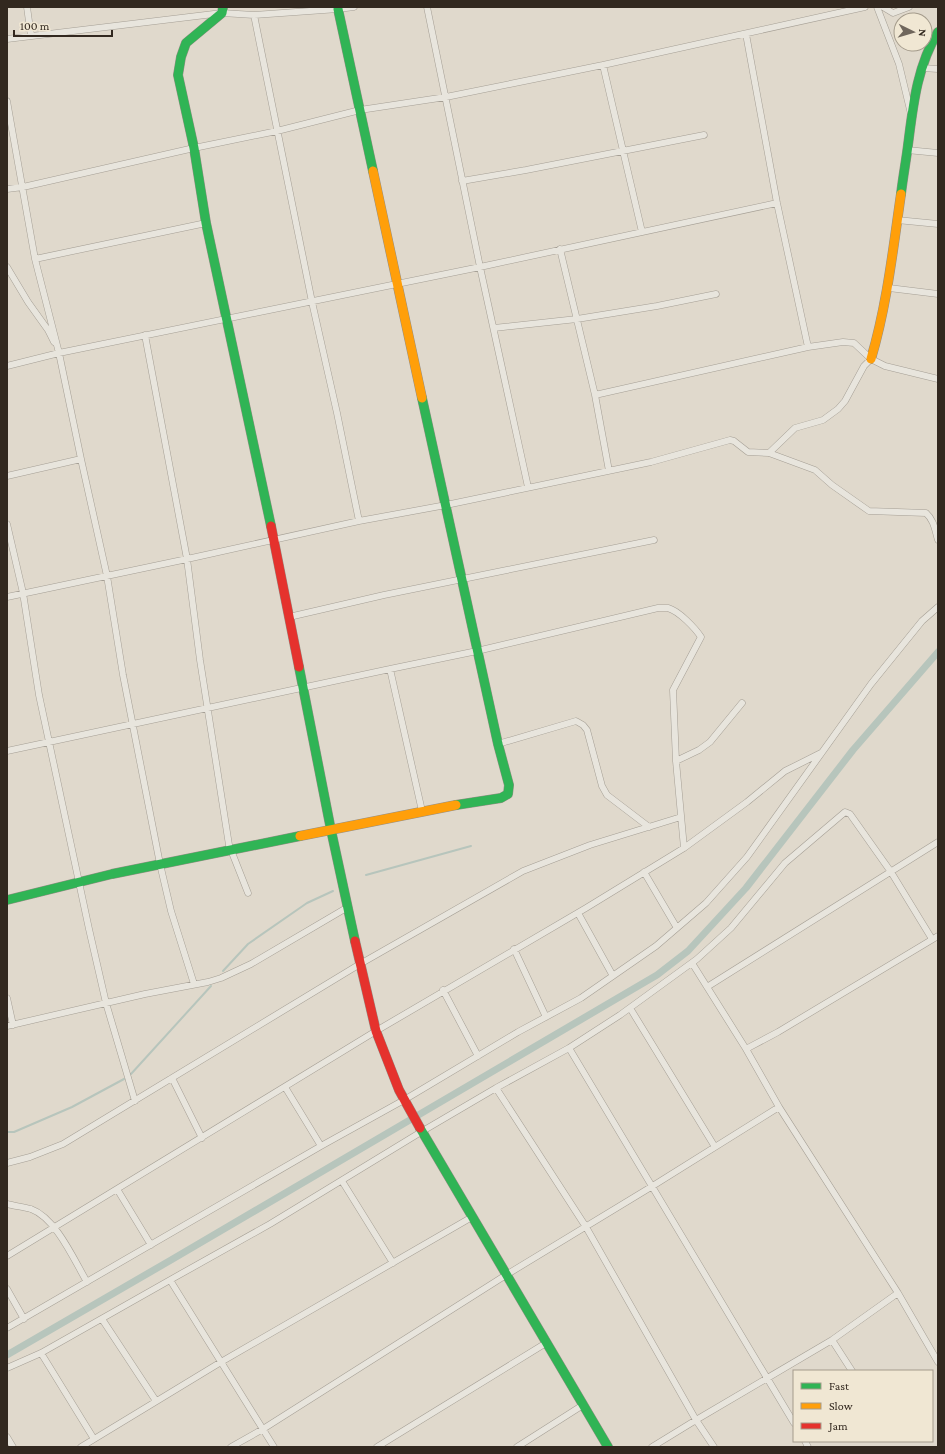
<svg xmlns="http://www.w3.org/2000/svg" width="945" height="1454" viewBox="0 0 945 1454" font-family="'Crimson Pro',serif">
	<rect width="100%" height="100%" fill="#e0d9cc"/>
	<g fill="none" stroke-linecap="round" stroke-linejoin="round">
		<path stroke="#b7c5bc" stroke-width="2" d="M366 875 471 846
			M223 971 248 944 307 903 333 891
			M131 1074 211 986
			M7 1132H14L72 1107 124 1079"/>
		<path stroke="#b7c5bc" stroke-width="7" d="M7 1355 171 1260 657 975 688 951 746 888 853 750 938 652"/>
		<defs>
			<path id="street" d="M27 7 31 36
				M427 7 480 267 528 487
				M877 7 899 64 911 114
				M883 7 893 13 909 7
				M254 15 312 302 337 413 359 521
				M746 34 777 203 808 347
				M7 39 222 13 254 15 338 9 354 7
				M603 65 642 232
				M922 68 938 69
				M7 101 35 259 59 353 81 459 107 576 123 675 160 864 171 911 194 984
				M907 150 938 153
				M462 181 526 170 704 135
				M7 189 23 187 194 148 277 131 360 110 446 97 603 65 865 7
				M897 220 938 224
				M560 249 595 395 609 471
				M35 259 206 223
				M7 267 28 302 48 330 54 342
				M889 288 938 294
				M494 328 577 319 657 306 716 294
				M145 335 187 559 200 660 229 845 248 893
				M7 366 59 353 480 267 777 203
				M595 395 808 347 843 342 854 343 871 359 885 366 938 379
				M769 453 795 428 823 420 838 409 845 401 864 366 871 359
				M7 476 81 459
				M7 524 23 593 39 695 89 929 106 1003 135 1101
				M7 597 187 559 359 521 446 505 651 462 730 440 734 441 748 452 769 453 815 470 832 485 869 511 926 513C934 520 935 530 938 540
				M289 617 384 595 654 540
				M390 669 422 811
				M498 744 576 721 583 725 587 730 602 786 607 795 649 827
				M7 751 390 669 477 651 658 608C661 608 665 608 668 608 679 611 695 628 701 637L673 690 676 761 684 848
				M676 761 699 750 710 742 742 703
				M644 872 677 928
				M578 913 613 976
				M514 949 546 1017
				M707 987 938 842
				M443 990 478 1056
				M7 998 13 1025
				M630 1008 715 1147
				M7 1026 145 994 208 982 221 978 251 964 348 907
				M569 1048 794 1423
				M746 1049 778 1032 938 936
				M172 1078 202 1138
				M285 1087 321 1146
				M496 1088 586 1227 696 1420 714 1447
				M779 1107 898 1293 938 1362
				M7 1163 30 1157 63 1144 360 964 523 871 590 845 681 817
				M342 1181 393 1263
				M117 1189 151 1245
				M7 1204C15 1206 24 1207 31 1209 56 1218 74 1260 87 1282
				M7 1256 376 1031 586 908 684 848 747 802 785 771 821 753
				M7 1289 24 1319
				M102 1319 156 1401
				M7 1328 321 1146 404 1100 518 1032 581 998 656 946 706 903 747 857 871 684 922 621 938 607
				M832 1340 852 1371
				M41 1353 94 1439
				M7 1368 41 1353 170 1280
				M7 1437 13 1447
				M805 1441 808 1447
				M81 1447 221 1362 472 1217
				M231 1447 263 1429 506 1275 651 1187 779 1107 746 1049 692 963
				M274 1447 170 1280 270 1224 421 1132 496 1088 569 1048 620 1015 697 959 731 928 785 863 845 812 850 814 891 872 932 939
				M377 1447 546 1343
				M517 1447 583 1405
				M652 1447 696 1420 832 1340 898 1293"/>
			<path id="fast" d="M223 7 222 13 186 43 181 57 178 75 194 148 206 223 271 526
				M338 9 373 171
				M901 194C903 177 906 161 908 145 913 106 917 66 938 32
				M422 398 498 744 509 785 508 794 501 798 456 805
				M299 667 331 830 355 941
				M7 900 112 874 300 836
				M420 1128 608 1447"/>
			<path id="slow" d="M373 171 422 398
				M871 359C887 305 893 249 901 194
				M300 836 456 805"/>
			<path id="jam" d="M271 526 299 667
				M355 941 376 1031 399 1090 420 1128"/>
		</defs>
		<use href="#street" stroke="#a59f95" stroke-width="7"/>
		<use href="#fast" stroke="#958e85" stroke-width="10"/>
		<use href="#slow" stroke="#958e85" stroke-width="10"/>
		<use href="#jam" stroke="#958e85" stroke-width="10"/>
		<use href="#street" stroke="#e8e5dd" stroke-width="6"/>
		<use href="#fast" stroke="#30b455" stroke-width="9"/>
		<use href="#slow" stroke="#ff9f0a" stroke-width="9"/>
		<use href="#jam" stroke="#e5322d" stroke-width="9"/>
	</g>
	<rect width="945" height="1454" fill="none" stroke="#32281f" stroke-width="16"/>
	<rect x="793" y="1370" width="140" height="72" fill="#f0e7d3" stroke="#a49b8b"/>
	<rect x="801" y="1383" width="20" height="6" fill="#30b455" stroke="#a49b8b"/>
	<text x="829" y="1390" font-size="12" fill="#32281f">Fast</text>
	<rect x="801" y="1403" width="20" height="6" fill="#ff9f0a" stroke="#a49b8b"/>
	<text x="829" y="1410" font-size="12" fill="#32281f">Slow</text>
	<rect x="801" y="1423" width="20" height="6" fill="#e5322d" stroke="#a49b8b"/>
	<text x="829" y="1430" font-size="12" fill="#32281f">Jam</text>
	<g transform="translate(913 32) rotate(95)"><circle r="19" fill="#f0e7d3" stroke="#a49b8b"/>
	<path d="M0-3L7 15L0 10L-7 15Z" fill="#6f665c"/>
	<text y="-6" font-size="11" font-weight="bold" text-anchor="middle" fill="#32281f">N</text>
	</g>
	<path d="M14 30v6h98v-6" fill="none" stroke="#32281f" stroke-width="2"/>
	<text x="20" y="30" font-size="12" fill="#32281f" stroke="#f0e7d3" stroke-width="3" paint-order="stroke">100 m</text>
</svg>
